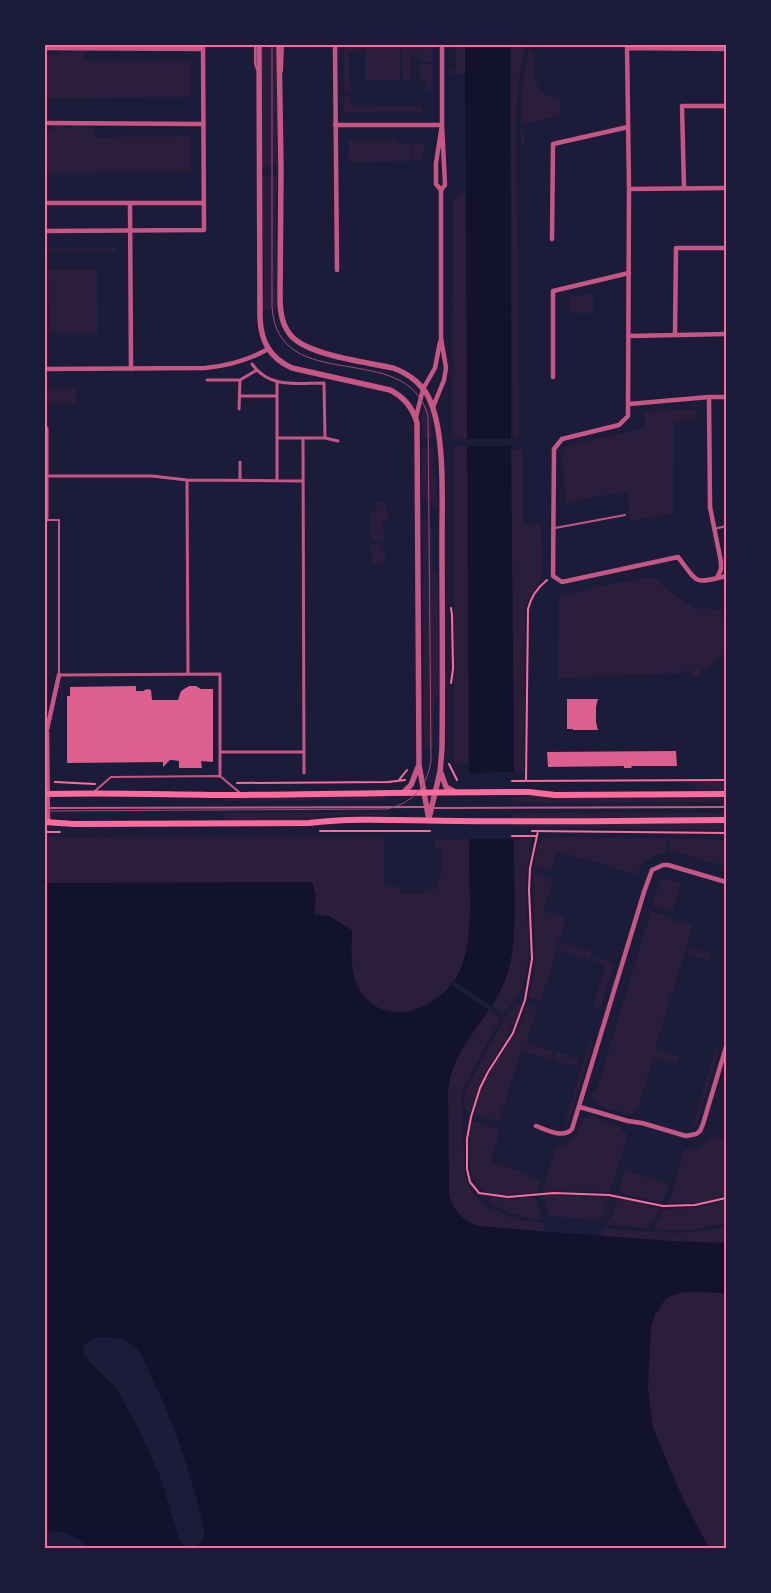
<svg xmlns="http://www.w3.org/2000/svg" width="771" height="1593" viewBox="0 0 771 1593" font-family="'Fira Sans Condensed',sans-serif">
	<rect width="100%" height="100%" fill="#1b1b3a"/>
	<path fill="#2a1e3b" d="M262 45H276L278 166 273 165 262 166Z
		M344 45H361V52H349V80H351V91H344Z
		M365 45H400V81L365 80Z
		M402 45H432V62H419V55H410V81H403Z
		M456 45H465V74H451V70H456Z
		M511 45 525 48 518 83 516 118 519 438 513 439Z
		M64 50 65 53H72V50H85V61H191V97L45 98V56L57 55V51Z
		M528 51 534 52C533 77 533 94 561 100L560 115 522 125 525 144H521L522 92Z
		M419 64H432V91H425V81H420Z
		M344 96H351L352 107 422 106V112L344 113Z
		M85 125V128H94V137L191 136V172L45 173V131H54V126H61V128H71V126Z
		M349 140H398V144H411V161L348 162Z
		M413 144H426L421 161H413Z
		M262 175H265V177L278 176 276 194 277 310H262L264 282Z
		M459 193H466L467 439H452L453 199 459 197Z
		M45 248H115V252H45Z
		M97 269 98 333H49L48 270Z
		M593 293V313H570V297Z
		M47 389H76V403H47Z
		M426 401 432 414 433 438H422V414Z
		M698 409 695 419 674 422 673 514 630 521 627 492 566 502 562 454 566 446 645 428V412Z
		M453 446H467L469 763H454Z
		M422 447H433L438 510 431 503 422 499Z
		M523 449V525H541L542 576 525 606 524 772H514L511 450Z
		M377 502H384L385 507H387L388 520H383L384 539 382 541H371L370 512H376Z
		M423 515 429 523 432 532 433 574H438L439 694 433 711V749L424 750Z
		M370 544H382L384 550H385V565L373 564Z
		M646 578H656L666 589 697 609 707 608 721 611C729 637 730 650 708 668H704L700 672 699 677 691 676V671H683V675L675 673 558 678 559 596 605 585Z
		M693 782H726V792H697Z
		M527 795 553 798 726 797V802L514 803 513 798Z
		M385 796 386 800H365L225 801V797Z
		M225 813H389L390 815H329L310 820H225Z
		M513 813H726V817L514 818Z
		M721 823H726V830L514 827V824Z
		M384 836 385 887H400V894H402C445 894 440 885 442 849L435 848V840L469 839 472 959 453 997 379 1030 45 986V837Z
		M543 837 668 838 665 853C651 855 642 862 637 875L557 851 551 871 535 866 537 846Z
		M671 838 726 840V867L672 851 670 853H668Z
		M514 839H532C530 855 526 872 526 889 526 931 540 982 503 1013L492 1006C523 956 514 895 514 839Z
		M534 873 553 879 544 911 566 918 541 1001 529 997C541 957 531 915 534 873Z
		M661 878 681 883 672 912 652 906Z
		M651 911 663 915 666 918 693 926 655 1049 680 1057 678 1064 654 1057 638 1108 633 1113 629 1114C615 1110 593 1109 591 1092L596 1093Z
		M562 942 592 952 590 960 559 951Z
		M689 947 711 954 709 961 687 954Z
		M595 957 614 963 601 1008 598 1009 595 1007 594 1003 606 965 594 961Z
		M522 1003C514 1029 499 1049 485 1073 478 1085 474 1099 469 1113L467 1112 464 1102 465 1091 508 1013 517 1004Z
		M527 1004 537 1008 526 1043 553 1051 551 1060 521 1051 499 1122 475 1115C475 1090 494 1067 507 1047 516 1034 522 1020 527 1004Z
		M489 1010 500 1019 463 1089 461 1099 465 1175C473 1208 512 1221 543 1223L545 1232C510 1229 457 1237 449 1192L448 1092C450 1059 471 1036 489 1010Z
		M590 1041 593 1042 569 1121 564 1126Z
		M717 1045 720 1046 697 1124 691 1130Z
		M557 1052 579 1059 576 1066 554 1061Z
		M590 1116H595L601 1121 621 1128 624 1133 628 1134 610 1192 544 1191 546 1181 556 1146H563C567 1140 572 1140 576 1135 582 1128 579 1119 590 1116Z
		M472 1121 500 1130 491 1162 520 1171V1173L540 1180 537 1192C522 1194 505 1197 490 1193 462 1185 469 1143 472 1121Z
		M713 1136 726 1140V1196L696 1203 669 1204 684 1150 700 1147Z
		M625 1170 669 1184 662 1203 619 1193Z
		M545 1195 608 1197 609 1198 605 1213 600 1220 549 1216 543 1198Z
		M490 1197 510 1199 534 1197 536 1200 542 1220C522 1218 506 1211 489 1203Z
		M618 1198 639 1202 660 1209 648 1228 606 1225 611 1217Z
		M726 1201V1222L723 1224 691 1230 654 1229 665 1209 695 1208Z
		M726 1226V1243L721 1244 600 1236 604 1228C645 1231 686 1238 726 1226Z
		M726 1264V1548H663L610 1269Z"/>
	<path fill="#12122b" fill-rule="evenodd" d="M465 45H510L511 450 514 772 512 775C512 815 514 852 514 892 514 920 516 948 507 975 493 1017 451 1046 448 1092L449 1196C453 1211 463 1221 477 1226L669 1241 726 1243V1294C718 1292 710 1293 702 1292 682 1292 666 1291 658 1312H656L651 1327 648 1387 653 1428 683 1499 709 1548H89C76 1535 63 1531 45 1531V883L312 882 316 896 314 914 329 916 352 930C352 948 349 972 359 989 385 1033 445 1008 461 968 474 933 469 893 469 855 469 848 470 840 470 834 473 816 470 795 470 777L469 775V763ZM98 1337C111 1338 125 1337 134 1346 143 1354 146 1366 151 1376 172 1419 189 1466 200 1513 201 1519 205 1528 204 1535 203 1544 196 1547 188 1547L180 1542 160 1476 135 1422 115 1387 84 1356C82 1345 88 1339 98 1337Z"/>
	<path fill="#1b1b3a" d="M464 439H513V446H464Z
		M513 772V839H470V777L469 773Z
		M452 980 494 1007 491 1011 449 984Z"/>
	<path fill="#dd5f8e" d="M136 686V691H143L147 689 151 690 152 700H178L181 691 189 686H196L201 689H213V762L201 761 202 768H179V761L172 760H170L163 767V762L67 763V696H70V687Z
		M567 699H598L596 707V722L598 730H573V729H567Z
		M676 751 677 766H631L632 768H624V766L548 767 547 752Z"/>
	<g fill="none" stroke-linecap="round" stroke-linejoin="round">
		<path stroke="#ff6b9d" stroke-width="2" d="M451 608 452 615 453 669 451 683
			M449 764 457 780
			M399 780 407 770
			M512 781 726 780
			M526 781 528 609C531 596 537 588 547 580
			M55 782 95 784
			M237 783 388 782 405 780
			M320 831H430
			M532 831 726 833
			M538 831 530 868 529 890 532 959 525 1000 513 1033 488 1072 480 1088 471 1117 467 1139V1169L470 1182 479 1193 508 1197 554 1193 609 1195 663 1206 695 1205 726 1198
			M45 832H60
			M512 836H537"/>
		<path stroke="#c65784" stroke-width="2" d="M255 45V64L257 70
			M282 71 283 45
			M47 520H59V674
			M555 528 625 515
			M714 529 726 526
			M95 791 111 777 220 776 239 792
			M45 808 426 807
			M433 808 726 807"/>
		<path stroke="#c65784" stroke-width="3" d="M252 364C270 389 297 383 324 383L325 438H277
			M207 380H240L257 370
			M277 383V480
			M239 396H277
			M239 409 240 380
			M47 428V520
			M303 438 304 773
			M325 438 338 441
			M47 476H152L187 480 303 481
			M187 480 188 674
			M240 480V462
			M59 675 220 674V776
			M220 752H304"/>
		<path stroke="#c65784" stroke-width="4.5" d="M335 45 337 270
			M627 45 629 189 628 416 619 425 562 439 554 449 553 576 562 582 678 557C699 584 693 584 726 576
			M45 48 203 49
			M627 48 726 49
			M45 123 203 124
			M335 125H442
			M684 188 682 106H726
			M629 189 726 188
			M441 190 445 185 442 125V45
			M45 203H204
			M130 203 131 369
			M45 231 204 230 203 45
			M552 239 553 144 628 127
			M675 334 676 248H726
			M629 336 726 334
			M45 369 205 368C226 366 249 360 268 349
			M553 377V291L629 273
			M709 397 710 507 721 562V569L717 578
			M629 404 709 397H726
			M433 407 444 380 446 368 441 338V190L436 184V163L442 125
			M416 417 423 389 435 368 440 342
			M47 732 48 822
			M46 734 59 675
			M580 1107 628 1121 642 1123 686 1136 696 1134 700 1131 703 1124 726 1047
			M536 1126C547 1130 563 1139 572 1129L644 892 652 870 663 865H668L726 882"/>
		<path stroke="#c65784" stroke-width="5.5" d="M259 45 260 318C261 342 270 358 292 368L390 390C404 397 413 408 417 423L419 765 429 820
			M279 45 281 169 280 296C280 309 281 322 289 333 303 355 367 362 393 368 410 374 425 386 431 403 445 437 442 501 442 539 442 609 443 679 442 749L440 772 429 818
			M441 773 446 787 455 792
			M403 793 411 785 418 767"/>
		<path stroke="#ff6b9d" stroke-width="6" d="M45 794C111 792 176 795 242 795 338 794 433 792 529 792L555 795 726 794
			M45 822 74 824 309 823C358 817 408 821 457 821 547 822 636 821 726 820"/>
		<path stroke="#a44b75" stroke-width="1" d="M45 811 386 809C412 804 428 786 431 760L428 416C407 337 278 398 272 307V45"/>
	</g>
	<rect width="771" height="1593" fill="none" stroke="#1b1b3a" stroke-width="92"/>
	<rect x="46" y="46" width="679" height="1501" fill="none" stroke="#ff6b9d" stroke-width="2"/>
</svg>
